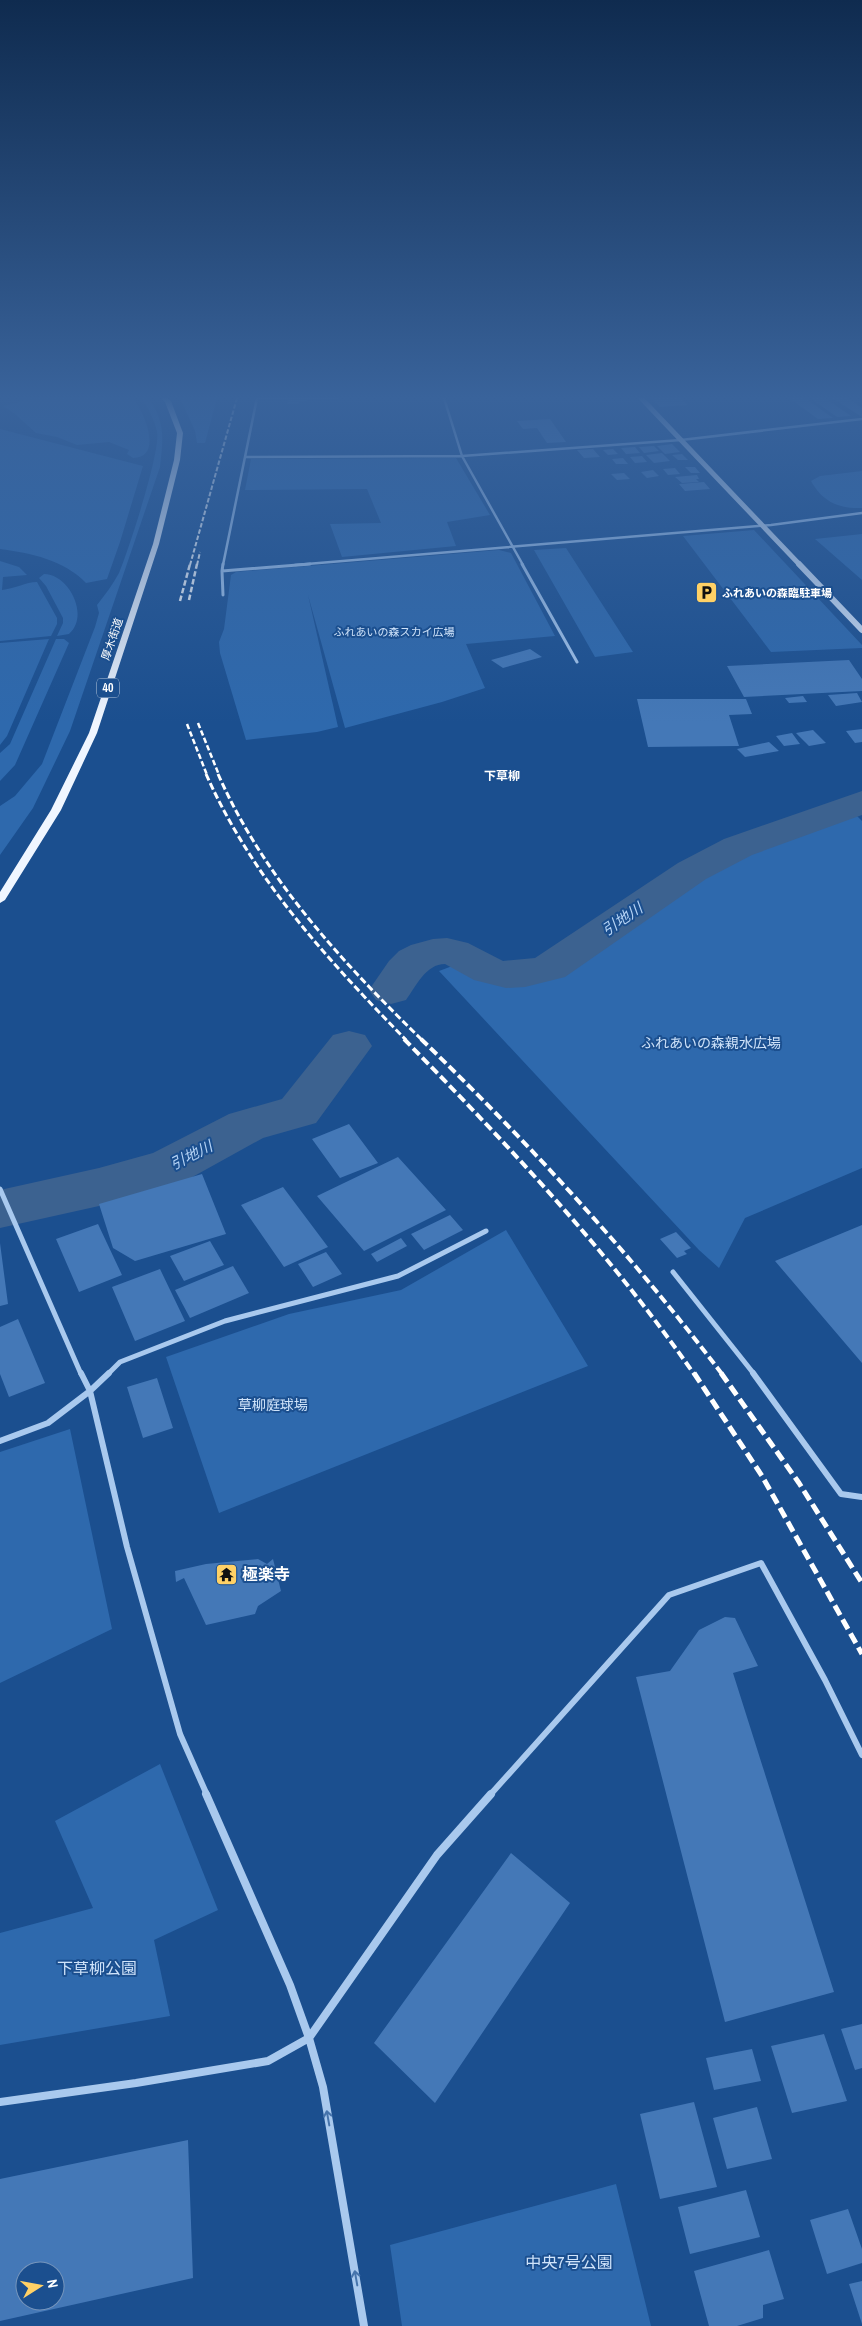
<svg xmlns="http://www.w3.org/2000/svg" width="862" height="2326" viewBox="0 0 862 2326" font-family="'Archivo Narrow','Noto Sans JP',sans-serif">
	<rect width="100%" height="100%" fill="#1b4f8f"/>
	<path fill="#2e69ad" d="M24 398H133C144 412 164 457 133 458L127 454 129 450 109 442 77 445 57 437 36 433 15 414 3 406 24 401Z
		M141 398H148C166 421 163 440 160 467L70 731 33 808 0 855V806L15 796 42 764 95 627 99 613 97 605C105 595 113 584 119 573 128 552 161 451 157 432 155 421 148 407 141 398Z
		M180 398H217L205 443H197L195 431Z
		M0 429 143 466 120 542 107 579 86 583C64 560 31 553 0 549Z
		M456 458 490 515 447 522 456 546 342 557 330 524 381 523 367 489 245 490 251 459Z
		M862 471V508C838 509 822 501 811 481L820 476Z
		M754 530 862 645V648L771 652 683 536Z
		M862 534V580L815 539Z
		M566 548 633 652 595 657 534 550Z
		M499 550 511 553 555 636 466 644 485 688 442 702 345 728 308 595 338 727 317 732 246 740 220 653 219 642 224 629 231 575 236 572Z
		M0 561 19 567 27 575 3 577 2 590C14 589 26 582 37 582L57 618V624L51 636 0 641Z
		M44 574C69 574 90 616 69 634L57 636 63 623V618L46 586 39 578Z
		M49 639 7 736 0 745V643Z
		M56 639H64L69 643 15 765 0 781V753L10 744Z
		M854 813 862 821V1168L745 1218 719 1268 699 1250 439 971 455 965H517L560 955 724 862Z
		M506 1230 588 1366 219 1513 166 1357 289 1314 401 1290Z
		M70 1429 112 1629 0 1683V1452Z
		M160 1764 218 1910 154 1940 170 2016 0 2045V1933L93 1908 55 1821Z
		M616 2184 651 2326H402L390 2245Z"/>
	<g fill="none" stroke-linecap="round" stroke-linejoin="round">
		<path fill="#3c6290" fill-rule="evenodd" d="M862 791V815L752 855 706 879 565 977 525 987 506 988 474 980 445 964C426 964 416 986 406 1000L391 1004 376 1000 369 990 389 961 399 951 411 945 433 939 447 938 468 943 503 961 535 958 678 863 724 839Z
			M349 1031 365 1035 372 1046 316 1123 263 1138 187 1180 99 1206 0 1228V1190L99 1168 153 1153 229 1114 282 1099 333 1035Z"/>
	</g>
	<path fill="#4478b7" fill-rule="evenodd" d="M651 398H681L688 405 660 407Z
		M789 398H805L833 418 818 419Z
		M810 398H825L851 416 837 417Z
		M832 398H848L862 408V417Z
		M288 399H308L307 401H300L299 404H287Z
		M550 419 566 442 547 443 537 428 523 429 517 421Z
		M672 444 680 452 665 454 657 446Z
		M654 446 659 451 644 453 639 447Z
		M635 447 640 453 626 454 621 448Z
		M593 449 600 457 584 458 577 450Z
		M613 449 618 454 608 455 603 450Z
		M662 453 670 461 654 463 646 455Z
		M682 454 688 460H678L672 455Z
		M642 456 647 462 635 463 630 457Z
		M623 458 628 464H616L612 459Z
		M685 467H695L700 473H691Z
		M675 468 680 474 668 475 663 469Z
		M653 470 659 476 647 478 641 472Z
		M624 473 630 479 617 480 611 474Z
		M697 475 699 479H696L699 482 682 483 675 477Z
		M704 482 710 489 685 491 679 484Z
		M530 649 542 657 503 668 491 660Z
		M849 660 862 679V691L744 697 727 666Z
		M857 693 862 702 836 706 828 695Z
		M803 696 807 702 789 703 785 698Z
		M637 699H746L752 714 729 715 739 746 648 747Z
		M862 729V742L855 743 846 731Z
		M813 730 826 743 809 746 796 733Z
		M792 733 800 744 784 746 776 736Z
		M769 742 779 751 745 757 737 749Z
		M349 1124 378 1163 340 1178 312 1139Z
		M398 1157 446 1210 364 1251 317 1196Z
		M202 1174 226 1234 135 1261 113 1248 99 1204Z
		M283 1187 328 1247 284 1267 241 1205Z
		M450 1215 463 1230 424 1250 411 1234Z
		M98 1224 122 1275 79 1292 56 1239Z
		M862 1225V1363L775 1261Z
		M676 1232 691 1248 684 1251 687 1254 677 1258 660 1239Z
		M401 1238 407 1246 377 1262 371 1254Z
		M210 1241 224 1265 184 1281 170 1256Z
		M0 1243 8 1304 0 1306Z
		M326 1252 342 1274 313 1287 298 1264Z
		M233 1266 249 1293 190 1318 175 1290Z
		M160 1269 185 1321 135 1341 112 1287Z
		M18 1319 45 1383 9 1397 0 1374V1327Z
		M157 1378 173 1428 143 1438 127 1387Z
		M258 1559 267 1564 273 1559 281 1591 258 1606 255 1614 206 1625 184 1578 176 1582 175 1571 206 1564Z
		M725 1617 735 1618 758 1666 733 1673 834 1992 725 2022 636 1677 670 1671 699 1630Z
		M511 1853 570 1903 435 2103 374 2043Z
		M862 2024V2068L855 2070 841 2029Z
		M824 2034 847 2101 792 2113 771 2046Z
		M752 2049 761 2081 714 2090 706 2058Z
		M694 2102 717 2187 660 2199 640 2114Z
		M757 2107 772 2159 727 2169 713 2118Z
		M188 2140 193 2278 0 2321V2179ZM25 2271H55V2301H25Z
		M746 2190 760 2237 690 2254 678 2207Z
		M848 2209 862 2249V2263L827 2274 810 2220Z
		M769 2250 784 2299 763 2305V2318L737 2326H709L694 2271Z
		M862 2281V2324L849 2284Z"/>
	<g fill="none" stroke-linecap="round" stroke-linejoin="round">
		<path stroke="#a9c9ee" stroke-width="2.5" d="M257 398H337
			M444 398 462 456 523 565
			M246 457 462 456 681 440 862 419
			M223 565 257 398
			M295 565 771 525 862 513"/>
		<path stroke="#a9c9ee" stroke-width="3" d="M223 564 222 571 310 564
			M522 564 577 662
			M222 571 223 595"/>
		<path stroke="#a9c9ee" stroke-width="5" d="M0 1189 81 1374
			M673 1272 754 1374
			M108 1374 120 1362 225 1321 398 1276 486 1231"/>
		<path stroke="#a9c9ee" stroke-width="6" d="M81 1373 90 1391 127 1547 180 1734 207 1795
			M753 1373 841 1494 862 1497
			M0 1441 48 1423 90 1391 109 1373
			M490 1795 669 1595 761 1563 825 1680 862 1755"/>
		<path stroke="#a9c9ee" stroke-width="8" d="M206 1794 290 1985 309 2038 323 2087 364 2326
			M0 2102 136 2083 268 2061 309 2038 437 1855 491 1794"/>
		<path stroke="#d6e6fa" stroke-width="5" d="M641 398 800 565"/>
		<path stroke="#d6e6fa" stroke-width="6" d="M799 564 862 630"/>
		<path fill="#f0f6ff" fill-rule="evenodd" d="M161 398H167L171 401 183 433 180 460 159 544 97 733 61 810 5 900 0 903V892L51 810 89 733 153 544 174 460 177 433 165 402Z"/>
		<path stroke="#fff" stroke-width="2" stroke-dasharray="4.5 2" stroke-linecap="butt" d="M190 565 237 398
			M197 565 200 552"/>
		<path stroke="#fff" stroke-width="2.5" stroke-dasharray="5.5 2.5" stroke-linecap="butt" d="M189 600 197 564
			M180 601 190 564
			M198 723 219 775
			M187 724 207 775"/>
		<path stroke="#fff" stroke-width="3" stroke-dasharray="7 3" stroke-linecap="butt" d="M206 774C253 879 326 958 406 1040
			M218 774C264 878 341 961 422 1040"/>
		<path stroke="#fff" stroke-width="4" stroke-dasharray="9 4" stroke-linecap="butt" d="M404 1039C508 1145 609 1252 694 1374
			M421 1039C529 1143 631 1254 722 1374"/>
		<path stroke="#fff" stroke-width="5" stroke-dasharray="11 5" stroke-linecap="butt" d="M694 1373 762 1476 862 1654
			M721 1373 799 1483 862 1583"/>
	</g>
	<defs><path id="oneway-shaft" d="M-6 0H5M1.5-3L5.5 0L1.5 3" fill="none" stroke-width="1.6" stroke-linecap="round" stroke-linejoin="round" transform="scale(1.25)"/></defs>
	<g stroke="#4674ac">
		<use href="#oneway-shaft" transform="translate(328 2118) rotate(-100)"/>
		<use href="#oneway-shaft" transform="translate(356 2278) rotate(-100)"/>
	</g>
	<linearGradient id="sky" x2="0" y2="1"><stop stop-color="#0f2b4f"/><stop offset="0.55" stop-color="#39639b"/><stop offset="1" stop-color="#39639b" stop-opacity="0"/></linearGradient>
	<rect width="862" height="723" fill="url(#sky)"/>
	<defs>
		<symbol id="parking-square" viewBox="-11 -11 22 22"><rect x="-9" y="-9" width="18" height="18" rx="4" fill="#ffd166" stroke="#1b4f8f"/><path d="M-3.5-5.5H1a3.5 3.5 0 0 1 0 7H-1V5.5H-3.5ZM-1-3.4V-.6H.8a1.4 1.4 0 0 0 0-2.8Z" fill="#111"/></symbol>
		<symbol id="temple-square" viewBox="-11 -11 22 22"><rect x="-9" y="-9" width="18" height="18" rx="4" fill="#ffd166" stroke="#1b4f8f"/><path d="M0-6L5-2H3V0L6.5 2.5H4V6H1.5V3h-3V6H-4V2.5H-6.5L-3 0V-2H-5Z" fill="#111"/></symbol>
	</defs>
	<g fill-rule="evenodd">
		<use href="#parking-square" x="694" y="580" width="25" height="25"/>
		<use href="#temple-square" x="214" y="1562" width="25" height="25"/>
	</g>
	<g text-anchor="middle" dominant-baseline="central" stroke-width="4" stroke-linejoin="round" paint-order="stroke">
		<g font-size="11" font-weight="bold" fill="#fff" stroke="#1b4f8f" text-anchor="start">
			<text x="722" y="593">ふれあいの森臨駐車場</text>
		</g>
		<g font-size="11" fill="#cfe3fa" stroke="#1b4f8f">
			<text x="394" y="632">ふれあいの森スカイ広場</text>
		</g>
		<g font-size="11" fill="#fff" stroke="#1b4f8f">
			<text transform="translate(112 639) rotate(-71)">厚木街道</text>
		</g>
		<rect fill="#1b4f8f" stroke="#bbcadd" stroke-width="1" x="97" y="678.5" width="22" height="19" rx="4"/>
		<g font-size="12" font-weight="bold" fill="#fff">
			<text x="108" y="688">40</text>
		</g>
		<g font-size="12" font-weight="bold" fill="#fff" stroke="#1b4f8f">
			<text x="502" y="776">下草柳</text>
		</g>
		<g font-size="14" fill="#cfe3fa" stroke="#1b4f8f">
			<text x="711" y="1043">ふれあいの森親水広場</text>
			<text x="273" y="1405">草柳庭球場</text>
		</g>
		<g font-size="15" font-style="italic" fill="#b5d3f5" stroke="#1b4f8f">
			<text transform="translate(622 919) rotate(-34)">引地川</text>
			<text transform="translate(191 1155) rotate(-27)">引地川</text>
		</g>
		<g font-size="16" font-weight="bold" fill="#fff" stroke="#1b4f8f" text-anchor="start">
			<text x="242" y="1574">極楽寺</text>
		</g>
		<g font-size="16" fill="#cfe3fa" stroke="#1b4f8f">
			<text x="97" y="1968">下草柳公園</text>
			<text x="569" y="2262">中央7号公園</text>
		</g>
	</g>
	<g transform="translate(40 2286) rotate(79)"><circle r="24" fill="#1b4f8f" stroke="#7695bc"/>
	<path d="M0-4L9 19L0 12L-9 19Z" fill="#ffd166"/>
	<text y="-8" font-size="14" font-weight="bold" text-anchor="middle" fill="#ffffff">N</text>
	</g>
</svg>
